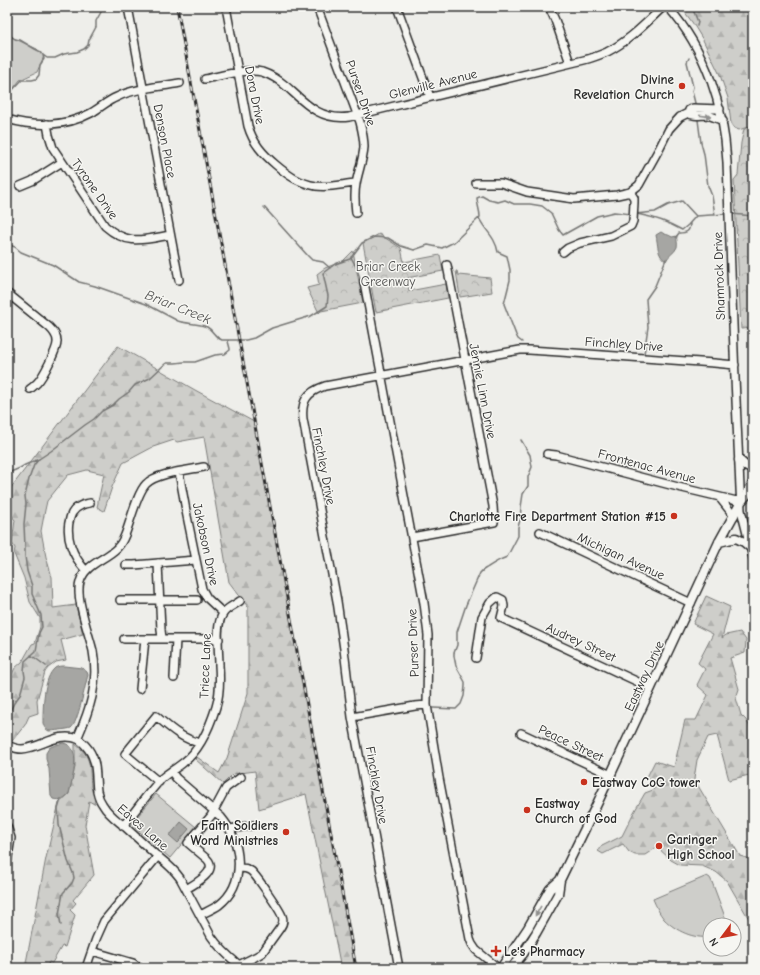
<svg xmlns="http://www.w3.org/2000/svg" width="760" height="975" viewBox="0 0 760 975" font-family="'Comic Neue',sans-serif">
	<defs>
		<pattern id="forest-firs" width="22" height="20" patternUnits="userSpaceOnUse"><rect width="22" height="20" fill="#cececa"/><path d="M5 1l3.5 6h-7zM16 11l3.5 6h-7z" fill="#b1b1ae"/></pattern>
		<pattern id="park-crowns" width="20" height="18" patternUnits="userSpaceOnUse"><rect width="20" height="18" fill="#cececa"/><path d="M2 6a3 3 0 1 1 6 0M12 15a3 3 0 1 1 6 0" fill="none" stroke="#b1b1ae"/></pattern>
	</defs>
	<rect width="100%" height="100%" fill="#eeeeea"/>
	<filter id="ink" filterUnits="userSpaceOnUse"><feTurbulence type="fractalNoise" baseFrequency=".025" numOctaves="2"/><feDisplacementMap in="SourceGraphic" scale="8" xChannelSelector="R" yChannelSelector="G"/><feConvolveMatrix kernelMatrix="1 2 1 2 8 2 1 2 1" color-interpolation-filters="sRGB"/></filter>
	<g filter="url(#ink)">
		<path fill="url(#forest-firs)" stroke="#7c7c7a" d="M681 7H753V125L739 130 734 128 731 124 728 98 720 75 703 40 692 22Z
			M118 346 195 390 254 422 356 968H341L306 794 259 809 255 771 233 774 223 784 195 759 197 757 219 773 227 758 230 749 248 693V607L229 582 204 437 177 442 174 440 153 447 123 463 112 487 104 511 97 507 98 503V500L99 497 104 474 87 470 68 475 47 501 45 510 41 531 46 557 52 577 53 608 76 605 83 634 61 640 66 660 56 662 48 668 45 672 37 700 38 713 29 716 25 725 12 741 7 739V684L15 668 22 662 32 644 35 643 40 627V618L30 602 24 578 14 554 15 548 12 543 15 520 7 510V493Z
			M706 596 730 607 722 638 726 635 740 632 746 640 745 653 730 658 739 689 736 698 741 715 746 720 753 732V774L729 780 717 735 708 737 697 760 694 779 740 856 753 860V926L727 881 716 872 702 866 680 865 671 860 657 847 645 855H635L629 852 623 844 603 854 598 851 600 847 622 836 634 812 645 793 653 790 656 786 647 777 655 761 674 767 685 720H696L708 695 697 685 705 669 698 663 713 634 693 624Z
			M75 744C93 757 89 768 91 786 92 792 94 797 95 802L94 804 89 801 85 825 94 875 73 900 76 903 70 910 75 915 65 947 62 946 52 963 49 962 47 968H25L46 858 59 803 69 794 75 767Z"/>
		<path fill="url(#park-crowns)" stroke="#7c7c7a" d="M753 125V328L741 329 734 180 738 175 741 143 744 129Z
			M379 234 401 248 404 262 440 255 443 271 407 278 409 291 446 284 448 298 376 312 363 243Z
			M353 251 363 303 321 311 319 313 307 288 319 285 317 274 325 268 343 261Z
			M456 271H457L458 275 490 278 492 292 460 297Z"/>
		<path fill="#cececa" stroke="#7c7c7a" d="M7 35 37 49 44 56 37 72 20 80 7 97Z
			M156 794 196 827 170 858 134 827 132 823Z
			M707 876 710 878 712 882 728 925H710V937C693 939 676 931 664 919 659 913 656 906 653 899Z"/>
		<path fill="#a6a6a3" stroke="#757573" d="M661 232C665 235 668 234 672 237L677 236C676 239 678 243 677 247 675 253 668 255 666 261 657 256 658 244 656 235Z
			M64 666 82 668 87 672 88 675C85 685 78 723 71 728 69 729 52 731 49 731 45 729 44 727 43 723 43 709 43 678 55 668 58 666 61 666 64 666Z
			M63 743C83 746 72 779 69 793 65 798 61 801 53 799L51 796 49 769 46 759V753L49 748 53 746Z
			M181 822 189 829 179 841H180L178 843 169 835 170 834H171Z"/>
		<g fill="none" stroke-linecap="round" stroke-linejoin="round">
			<path stroke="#757573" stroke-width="1.5" d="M692 7 698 22 697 26
				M7 33 15 39 20 40 35 49 41 52 43 55 47 58H55L64 54 77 52 84 49 88 45 89 40 96 27V21L101 12
				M689 58 687 62 693 87 692 91 695 103
				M7 96 22 80H32L36 79 39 75 40 65 44 59 43 55
				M698 120 701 143 704 154 708 186 712 196 715 215
				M264 207 308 256 312 260 323 262 330 268
				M635 214 655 212 668 205 682 201 696 216
				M637 214C653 217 668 222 682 230L688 225 696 216
				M732 214 753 216
				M696 216 726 214
				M479 218C485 231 495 236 498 252L507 256 510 270V280L504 304 516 335 518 339 522 342
				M676 237 679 233C687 233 690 231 690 223
				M7 244 15 247 21 252 53 265 79 282 95 286 146 304 178 321C187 324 198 323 207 327 214 331 214 337 222 340H246L254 338 272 328 311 316 327 306 328 296 323 273 335 264 350 259 362 243 374 237 388 238 401 246 414 250 428 245 442 248 454 242 480 217C480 210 477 205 477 198L482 196 489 200 498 202 505 200 514 204H530L542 206 551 213 559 230 563 235 597 216 614 212 631 214
				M351 257 356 267 359 275 374 356
				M644 354 648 327 646 299 655 286 666 259
				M7 474 13 471 20 468 25 465 39 459 51 451 85 425 94 419 102 411 113 405 119 399 129 392 135 385 150 378 165 364 167 363H175L184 362H195L215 355 225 354 230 350C230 346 228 344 228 340
				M31 655 46 666
				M433 708 456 709 461 704 464 696 465 686V682L456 666 454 656V653L457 645V632L466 605 480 573C482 570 485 569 488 567 496 562 498 560 507 557L518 536V527L520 520 521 507 523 494 528 486V477L532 467 530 455 521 440
				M7 717 14 703 20 695 25 677 24 671 25 661 36 651 39 633 42 627 41 615 32 594V586L27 571 25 556V547L24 524 26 504 25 496 29 479 34 465 39 459
				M61 925 59 914 63 893 72 883 74 878 73 873 68 861 59 825 58 809 61 799"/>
			<defs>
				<path id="minor" d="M128 7 179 280
					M226 7 248 126C253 143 263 154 276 165 289 176 299 183 316 186 330 188 343 184 356 183
					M317 7 360 122C362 130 364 139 364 147 363 160 358 172 356 184 354 194 355 204 356 213
					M397 7 430 97
					M549 7 555 20 570 63
					M668 7C706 50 724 106 727 162L735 378 741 510 753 558
					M205 79C221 76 247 68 262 72 271 75 279 80 286 86 305 103 320 121 349 117L584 60C592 58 600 55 607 52 629 41 646 23 663 7
					M688 113C693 117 700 115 707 115 712 116 718 119 723 121
					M7 119C34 127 65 127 91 113 100 108 107 101 117 97 135 88 160 87 180 83
					M47 124 49 135 53 148 105 226C128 246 143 240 170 235
					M476 183H501L527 192 574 199 617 195 626 193 630 192 639 185 659 149 669 129 680 117 688 113 689 110 693 108 720 109
					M20 186 32 181 62 162
					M563 252 568 248 580 243 611 236 631 226 633 221 634 202V198L630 192
					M364 282 424 603 428 635 427 705 439 778 470 939 472 944 476 950 498 968
					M7 293 49 327C53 331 57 335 57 341 58 348 43 377 37 383 35 385 33 387 30 389
					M547 454 556 455 678 487 741 502
					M179 472 187 516 202 589 207 598 223 613
					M719 497 734 516
					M540 532 691 603
					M412 537 494 522 493 506 447 265
					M158 563 161 630 162 638
					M126 565H134L196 560
					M86 571C80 564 74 556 71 546 67 534 66 512 80 506 83 504 86 504 90 503
					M120 600H197
					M124 639H219
					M476 658 482 617 490 603 497 597 503 600 504 606 501 618 651 688
					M174 678 176 639
					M140 689 145 639
					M352 717 415 706 427 705
					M521 733 611 775
					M77 739C90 709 99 684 93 651 89 634 75 597 80 582 85 564 105 560 117 548 121 544 123 540 125 535 130 523 137 493 146 484 156 473 189 470 204 467
					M7 745C12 747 16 749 22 749 41 748 58 731 78 739 80 740 83 743 85 745 98 759 95 773 97 791 98 796 100 801 103 805 108 814 117 820 124 826 135 836 145 845 156 855 166 863 172 867 180 878L211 936C219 948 228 956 239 965
					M171 771 176 778 221 817C242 842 247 883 219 905 213 909 206 912 200 915
					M159 782 125 754 156 716C170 728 182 739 200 743
					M7 826 11 838 7 863
					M123 826C136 810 148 793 162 778 169 772 177 768 184 762 200 750 210 726 216 707 220 694 220 679 219 665 219 652 215 624 223 614 226 608 235 605 240 601
					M230 829 254 825
					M239 868C244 868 247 868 251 871 256 875 280 910 282 916 284 921 283 924 280 928L262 953 255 957 239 965
					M186 889C195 884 219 871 207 859L188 843 211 816 226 788 241 777
					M92 951 133 963 140 968
					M86 968 96 939 104 921 158 856
					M399 968 352 717 344 649 337 601 303 419C301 401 307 392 325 386L520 350H529L560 352 714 363 735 365"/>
				<path id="major" d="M739 460 747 467 753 469
					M719 542 736 538 744 542 751 548
					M501 968 528 928 550 889 560 880
					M511 968 523 954 536 933 558 894 560 880 597 804 719 542 741 502 746 496 753 483"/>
			</defs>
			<use href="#minor" stroke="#2b2b2b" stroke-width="10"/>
			<use href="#major" stroke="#2b2b2b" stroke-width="11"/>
			<use href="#minor" stroke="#f6f6f2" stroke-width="7"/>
			<use href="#major" stroke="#f6f6f2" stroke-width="8"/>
			<defs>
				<path id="rail" d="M177 7 356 968"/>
			</defs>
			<use href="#rail" stroke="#2b2b2b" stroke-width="3"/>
			<use href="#rail" stroke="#f6f6f2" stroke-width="1.5" stroke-dasharray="4.5" stroke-linecap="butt"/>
		</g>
		<defs><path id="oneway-solid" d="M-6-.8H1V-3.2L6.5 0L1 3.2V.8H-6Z"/></defs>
		<g fill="#90908e">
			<use href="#oneway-solid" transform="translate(705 116) rotate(7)"/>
			<use href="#oneway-solid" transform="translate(538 911) rotate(120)"/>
		</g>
	</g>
	<g fill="#c8321e" stroke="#f6f6f2" stroke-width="1.5">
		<circle cx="682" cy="86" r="4"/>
		<circle cx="674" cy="516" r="4"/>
		<circle cx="584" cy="782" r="4"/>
		<circle cx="527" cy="810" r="4"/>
		<circle cx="286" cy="832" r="4"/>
		<circle cx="659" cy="846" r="4"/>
		<path d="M494 945h4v4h4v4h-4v4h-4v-4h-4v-4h4z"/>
	</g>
	<g text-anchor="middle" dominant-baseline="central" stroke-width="3" stroke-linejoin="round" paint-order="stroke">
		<g font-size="13" font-weight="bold" fill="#2b2b2b" stroke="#f6f6f2" text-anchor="start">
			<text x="674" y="79" text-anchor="end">Divine<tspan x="674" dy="15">Revelation Church</tspan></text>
			<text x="666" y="516" text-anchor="end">Charlotte Fire Department Station #15</text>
			<text x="592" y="782">Eastway CoG tower</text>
			<text x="535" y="803">Eastway<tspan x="535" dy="15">Church of God</tspan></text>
			<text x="278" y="825" text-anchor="end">Faith Soldiers<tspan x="278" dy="15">Word Ministries</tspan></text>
			<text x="667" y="839">Garinger<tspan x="667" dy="15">High School</tspan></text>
			<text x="504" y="951">Le's Pharmacy</text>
		</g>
		<g font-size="13" fill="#2b2b2b" stroke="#f6f6f2">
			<text transform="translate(433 84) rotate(-14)">Glenville Avenue</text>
			<text transform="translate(361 93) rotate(71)">Purser Drive</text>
			<text transform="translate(255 95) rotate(79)">Dora Drive</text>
			<text transform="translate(165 141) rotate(79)">Denson Place</text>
			<text transform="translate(95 189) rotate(55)">Tyrone Drive</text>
			<text transform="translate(719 276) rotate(-92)">Shamrock Drive</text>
			<text transform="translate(624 344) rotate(4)">Finchley Drive</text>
			<text transform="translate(483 391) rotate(79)">Jennie Linn Drive</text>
			<text transform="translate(324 466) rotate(79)">Finchley Drive</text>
			<text transform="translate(647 466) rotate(15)">Frontenac Avenue</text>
			<text transform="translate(206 544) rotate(78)">Jakobson Drive</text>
			<text transform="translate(621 556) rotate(25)">Michigan Avenue</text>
			<text transform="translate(581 642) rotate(25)">Audrey Street</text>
			<text transform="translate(413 643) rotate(-92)">Purser Drive</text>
			<text transform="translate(205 666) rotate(-88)">Triece Lane</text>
			<text transform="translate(644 676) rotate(-65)">Eastway Drive</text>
			<text transform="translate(571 743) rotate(25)">Peace Street</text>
			<text transform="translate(377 785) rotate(80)">Finchley Drive</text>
			<text transform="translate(143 827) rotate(41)">Eaves Lane</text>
		</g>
		<g font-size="13" fill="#545453" stroke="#f6f6f2">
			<text x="388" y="266">Briar Creek<tspan x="388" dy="15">Greenway</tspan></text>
		</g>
		<g font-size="14" font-style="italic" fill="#565655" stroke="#f6f6f2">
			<text transform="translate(178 307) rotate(22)">Briar Creek</text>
		</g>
	</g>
	<rect width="760" height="975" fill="none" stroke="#f6f6f2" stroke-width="24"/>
	<rect x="12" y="12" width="736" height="951" fill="none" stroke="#2b2b2b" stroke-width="1.5" filter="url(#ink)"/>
	<g transform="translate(722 937) rotate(238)"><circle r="19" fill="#f6f6f2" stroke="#a5a5a2"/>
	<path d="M0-3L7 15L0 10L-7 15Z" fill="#c8321e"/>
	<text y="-6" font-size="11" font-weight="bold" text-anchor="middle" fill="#2b2b2b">N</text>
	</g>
</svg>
